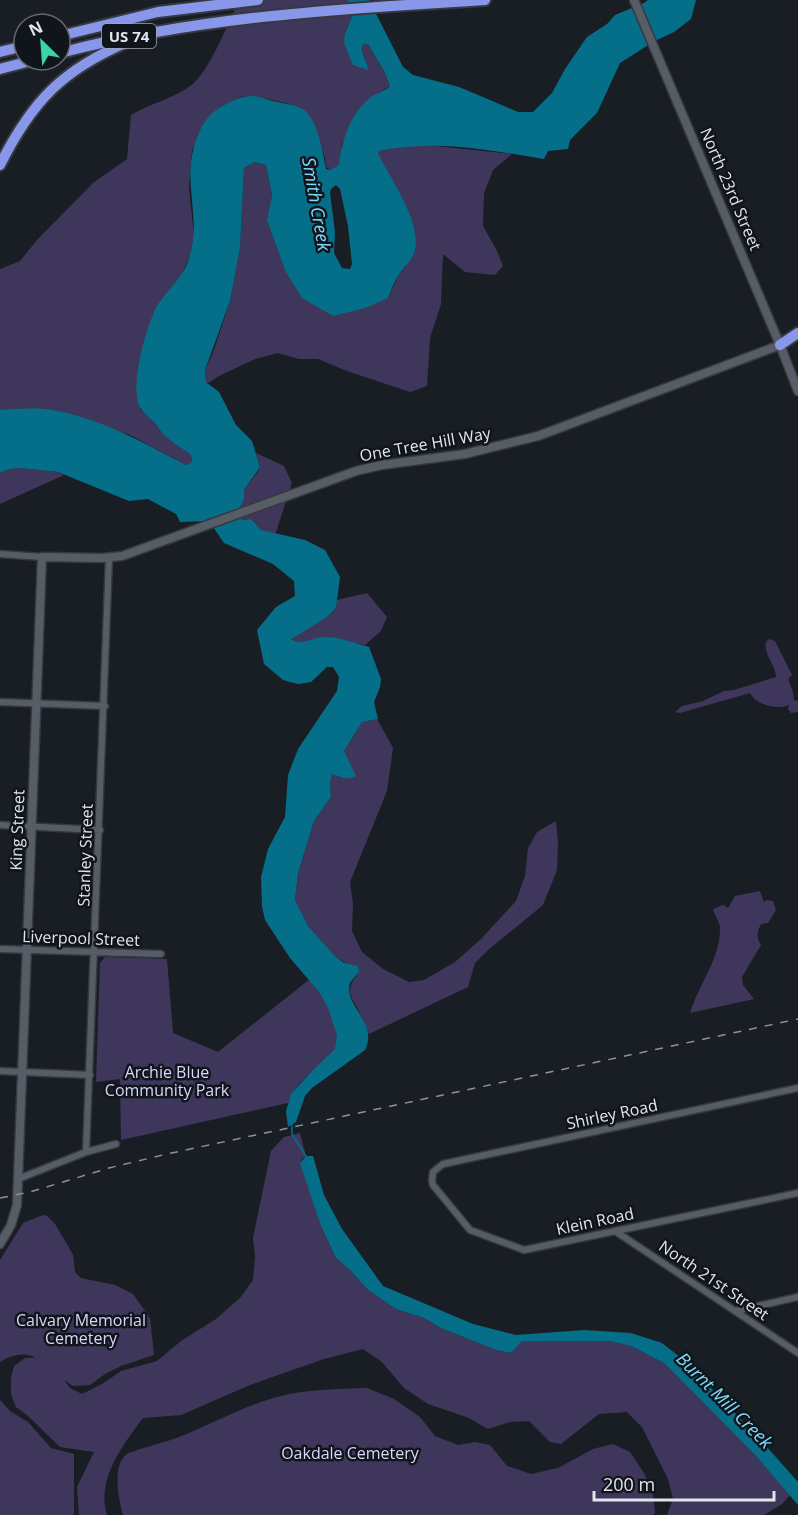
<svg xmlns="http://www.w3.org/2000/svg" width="798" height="1515" viewBox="0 0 798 1515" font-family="'Open Sans',sans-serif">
	<rect width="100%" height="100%" fill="#191e25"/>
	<path fill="#3f375b" d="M239 0H348L352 17 345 32 368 66 361 48 362 45 368 44 384 71 390 86 372 97 342 144 340 165 330 170 326 167 325 158 312 120 290 104 254 96 241 97 220 107 192 150 189 188 194 236 190 256 182 274 156 309 140 409 155 423 163 434 191 455 192 462 186 465 130 435 51 410H0V269L20 261 37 240 93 183 127 159 131 115C151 103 176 98 194 83 211 67 229 22 239 0Z
		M404 145H426L512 154 493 170 484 193 483 226 497 251 503 266 495 275 465 272 443 254 441 304 430 338 427 386 410 392 347 371 318 359H299L278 353 255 359 219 376 208 383 206 382 205 370 214 350 230 301 240 248 244 168 255 162 266 165 272 195 267 220 388 298 398 276 406 266 398 190 389 177 377 153 379 151Z
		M256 453 284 466 292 483 275 535 261 530 251 519 243 520 236 516 244 499V490L259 470 260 466Z
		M21 468 58 472 64 475 0 504V473L9 469Z
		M367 593 387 617 381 631 365 645C352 643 336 637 322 637 310 638 302 648 291 639L290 638 326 618 336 608 337 600Z
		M769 639 775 641 792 675 788 679 793 692 794 700 798 701V712L791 713 788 709 789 705C777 710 756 705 750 693L680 713 675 712 682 706 703 701 724 691 734 690 776 677C776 665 763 654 766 642Z
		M377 719 393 748 387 791 350 882 353 904 352 931 362 952 383 969 409 982 424 980 455 962 481 939 516 901 525 876 528 848 537 832 556 821 558 842 557 870 543 905 488 950 475 963 468 987 369 1034C366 1028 364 1021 361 1015 351 995 343 992 359 972L335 956 308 926 295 900 298 873 314 821 331 797 330 783 332 773 341 778 344 751 362 722Z
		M760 891 764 902 767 900 773 901 776 910 768 923 761 924C757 932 756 937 761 945L742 977 743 985 754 999 690 1013C699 984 721 958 720 927 719 920 714 915 713 909L723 905 728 908 735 896Z
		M105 957 167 959 173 1033 218 1052 310 979C325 996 340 1023 337 1047 322 1067 297 1078 288 1103L121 1140 120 1079 96 1082 100 963Z
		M300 1133 306 1156 301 1160 321 1226 336 1258 350 1270 368 1290 396 1309 424 1318 441 1328 496 1350 511 1353 522 1341H609L631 1346 664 1363 756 1456 790 1495 782 1504 764 1515H667L673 1499 668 1479 642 1427 627 1412 599 1414 561 1444 550 1442 529 1421 510 1422 488 1429 469 1418 428 1404 404 1388 382 1362 363 1349 324 1359 250 1385 181 1415 143 1418C123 1445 96 1479 107 1515H79L77 1487 94 1452 60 1447 28 1416 16 1407 11 1394V1378L14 1366 25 1358H35C25 1351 10 1356 0 1362V1260L23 1223 43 1215 47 1216 55 1224 67 1244 73 1255 75 1272 81 1278 115 1285 133 1294 150 1318 154 1355 121 1366 105 1374 90 1385 73 1386 64 1380 70 1388 82 1394 102 1384 121 1371 157 1361 181 1341 216 1319 240 1298 253 1280 255 1257 253 1238 271 1151 284 1137Z
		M367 1388 394 1399 420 1417 435 1436 458 1445 475 1442 490 1445 507 1466 531 1474 558 1468 593 1449 613 1444 630 1452 644 1473 653 1494 655 1513 653 1515H123C119 1499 111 1466 127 1454 131 1451 170 1441 179 1437 213 1424 249 1403 285 1395 312 1389 340 1389 367 1388Z
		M0 1400 10 1411 28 1422 51 1448 74 1454V1515H0Z"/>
	<path fill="#056f89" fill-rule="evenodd" d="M348 0H369L403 67 413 75 459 87 518 112H533L552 93 565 69 587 37 607 24 615 15 644 3 648 0H696L691 19 674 32 653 42 620 63 597 113 570 140 568 149 548 151 544 159C489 150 434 139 379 151L378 153C390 179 424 224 414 253 410 262 403 268 398 276 394 282 391 291 388 298L365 308 333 316 302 298 286 272 267 220 272 195 266 165 255 162 244 168 240 248 230 301 205 370 206 382 219 392 236 425 252 441 260 467 244 490V499L236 516 243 520 251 519 261 530 305 540 325 550 340 577 336 608 326 618 291 639C301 647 310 638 322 637 337 636 355 643 369 647L381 679 380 687 374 702 378 719 362 722 344 751 356 776C346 781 341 777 332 774L330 783 331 797 314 821 298 873 295 900 308 926 335 956 344 963 358 966 359 972C356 975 352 980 350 983 343 1006 379 1022 365 1050L312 1088 305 1096 296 1122 288 1127 286 1111 291 1094 310 1073 335 1049 337 1036 329 1010 320 993 290 958 265 920 262 906 261 877 268 849 285 817 288 775 298 749 337 691 339 677 333 667H327L311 682 298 684 283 680 264 664 257 630 276 607 295 596 294 581 273 564 224 543 209 521 180 522 176 514 148 499 129 501 58 472 21 468 9 469 0 473V410C16 409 36 407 52 410 100 418 144 443 186 465L192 462 191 455C182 448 170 441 162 433 159 429 157 425 154 422 150 418 144 414 141 409 128 390 146 328 156 308 167 289 185 277 190 255 202 212 179 178 199 133 204 120 213 110 226 104 234 100 242 96 252 96 260 96 269 101 278 102 286 104 297 105 304 110 318 121 323 153 326 169L330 170 339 165C342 140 350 114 370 98 376 93 384 92 390 86L384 71 368 44 362 45C360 53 368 61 368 70L353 65 344 43 345 33 352 17ZM336 185 340 189 348 226 352 264 350 269 342 268 334 253 335 232 330 193 331 189Z
		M306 1156H313L324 1195 342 1229 383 1286 473 1324 516 1335 584 1330 631 1333 662 1343 685 1361 757 1436 798 1482V1505L756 1456 664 1363 631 1346 609 1341H522L511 1353 496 1350 441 1328 424 1318 396 1309 368 1290 350 1270 336 1258 321 1226 300 1163Z"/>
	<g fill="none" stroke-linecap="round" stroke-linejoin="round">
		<path stroke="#056f89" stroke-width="1.5" d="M292 1125V1134L307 1158"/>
		<defs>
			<path id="street" d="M0 554 42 557
				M0 702 105 706
				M0 825 100 830
				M0 949 161 954
				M0 1071 90 1075
				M798 1088 443 1164 433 1172 432 1181 433 1185 470 1230 524 1250 798 1193
				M86 1152 109 558
				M18 1179 86 1152 116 1144
				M615 1231 798 1353
				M736 1311 798 1297"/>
			<path id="secondary" d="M634 0 780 345 798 391
				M0 1244 11 1225 17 1205 42 557 102 558 122 556 356 471 382 465 465 454 538 436 780 345"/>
			<path id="highway" d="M60 36 158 12 258 0
				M0 52 24 46
				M60 53C199 16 342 9 485 0
				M0 69 34 60
				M0 165C32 101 63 69 130 41
				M780 345 798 333"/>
		</defs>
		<use href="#street" stroke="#36393e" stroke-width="9"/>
		<use href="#secondary" stroke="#36393e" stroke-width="11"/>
		<use href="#highway" stroke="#36393e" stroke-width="14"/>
		<use href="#street" stroke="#575d66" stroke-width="6"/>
		<use href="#secondary" stroke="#575d66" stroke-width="8"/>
		<use href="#highway" stroke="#8997eb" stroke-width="10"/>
		<path stroke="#8e9298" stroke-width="1.5" stroke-dasharray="8 8" stroke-linecap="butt" d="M0 1198 30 1192 109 1168 167 1154 798 1019"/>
	</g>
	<g text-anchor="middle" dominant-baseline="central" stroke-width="5" stroke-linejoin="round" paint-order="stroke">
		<rect fill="#10151c" stroke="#a3a7ac" stroke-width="1.5" x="102" y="24" width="54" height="24" rx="4.5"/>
		<g font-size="15" font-weight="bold" fill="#e2e5ea">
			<text x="129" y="36">US 74</text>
		</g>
		<g font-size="16" fill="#e2e5ea" stroke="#10151c">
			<text transform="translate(731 189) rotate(67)">North 23rd Street</text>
			<text transform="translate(425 444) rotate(-10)">One Tree Hill Way</text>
			<text transform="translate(17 830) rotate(-88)">King Street</text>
			<text transform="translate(85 855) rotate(-88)">Stanley Street</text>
			<text transform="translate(81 938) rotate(2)">Liverpool Street</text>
			<text transform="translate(612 1114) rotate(-12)">Shirley Road</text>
			<text transform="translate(595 1221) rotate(-12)">Klein Road</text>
			<text transform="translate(714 1280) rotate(34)">North 21st Street</text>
		</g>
		<g font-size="16" fill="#dbd5f8" stroke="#10151c">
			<text x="167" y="1072">Archie Blue<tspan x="167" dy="18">Community Park</tspan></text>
			<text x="81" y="1320">Calvary Memorial<tspan x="81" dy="18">Cemetery</tspan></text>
			<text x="350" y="1453">Oakdale Cemetery</text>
		</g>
		<g font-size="18" font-style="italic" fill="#7edaf8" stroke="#10151c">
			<text transform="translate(317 204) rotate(80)">Smith Creek</text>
			<text transform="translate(725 1400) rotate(45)">Burnt Mill Creek</text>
		</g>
	</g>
	<g transform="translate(42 42) rotate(335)"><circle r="28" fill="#10151c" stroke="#64686e" stroke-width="1.5"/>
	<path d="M0-4.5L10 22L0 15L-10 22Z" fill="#3ad4a5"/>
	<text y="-9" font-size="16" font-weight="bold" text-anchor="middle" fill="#e2e5ea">N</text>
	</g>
	<path d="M594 1491v9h180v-9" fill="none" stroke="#e2e5ea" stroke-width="3"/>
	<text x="603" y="1491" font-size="18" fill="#e2e5ea" stroke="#10151c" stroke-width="4.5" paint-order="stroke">200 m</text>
</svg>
